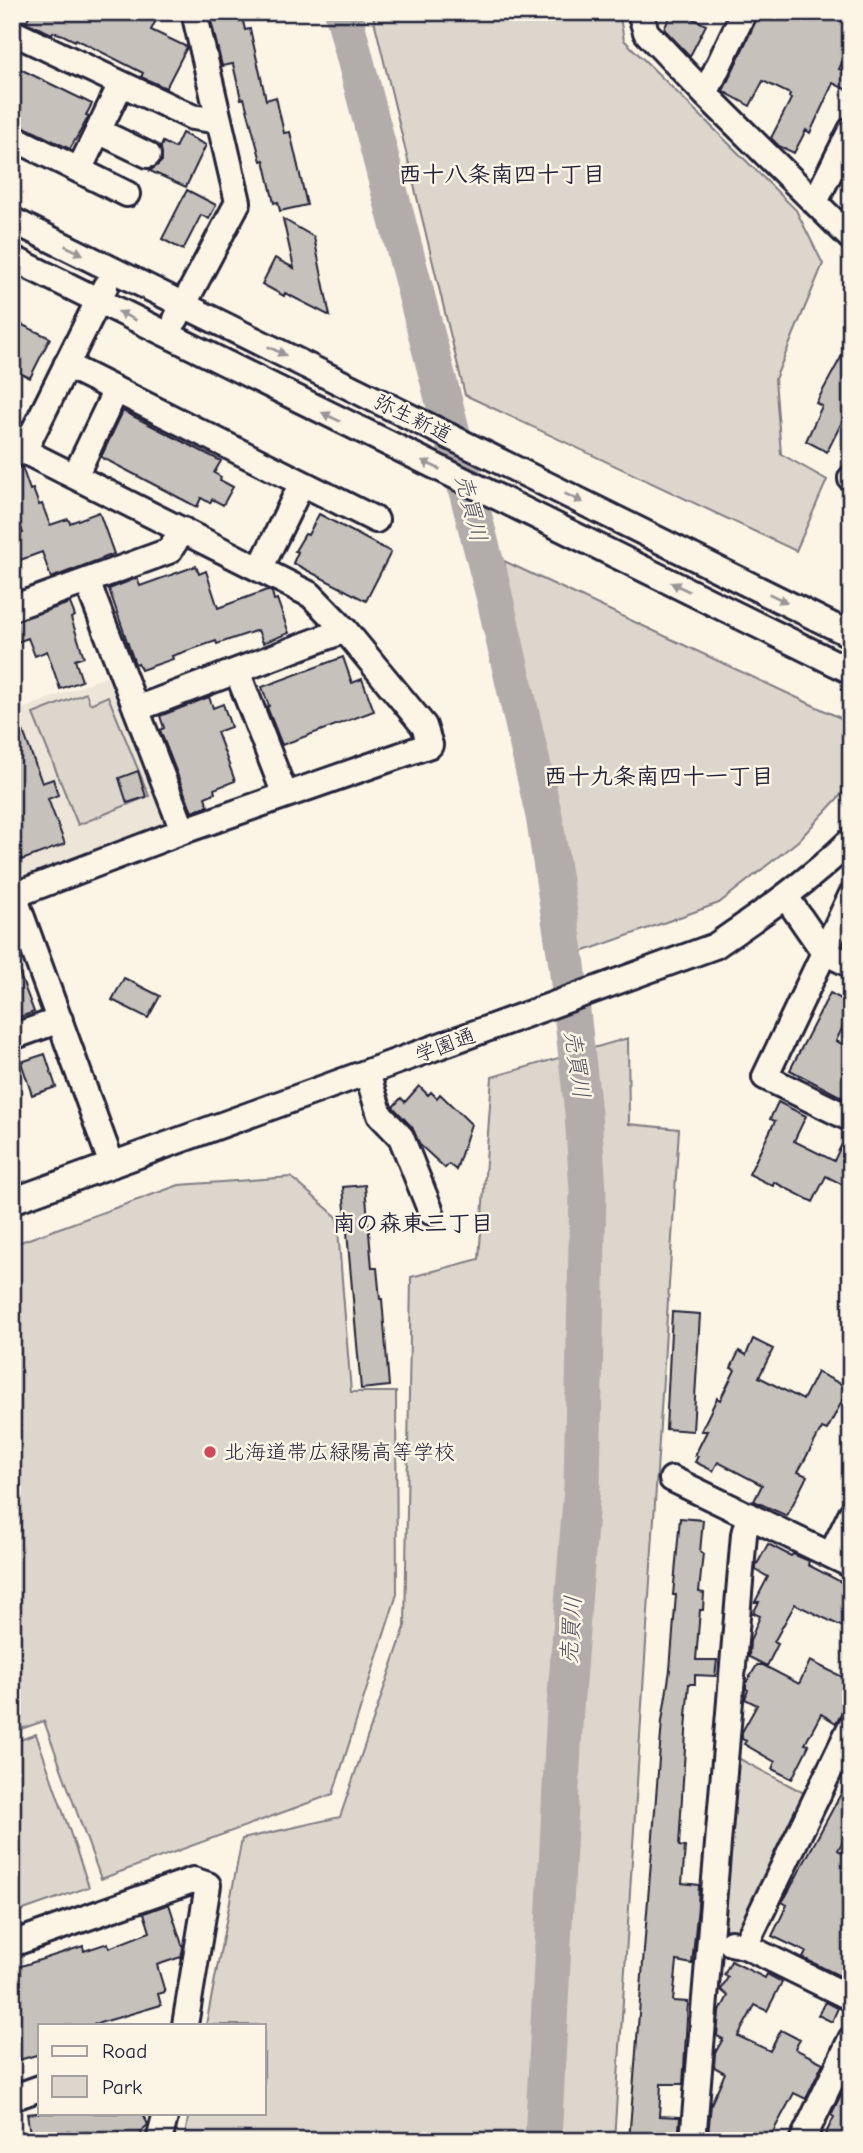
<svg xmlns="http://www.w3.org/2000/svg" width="863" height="2153" viewBox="0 0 863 2153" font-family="'Comic Neue','Klee One',sans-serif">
	<rect width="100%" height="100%" fill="#fcf5e5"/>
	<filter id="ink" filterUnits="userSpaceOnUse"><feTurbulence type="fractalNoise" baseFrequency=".0143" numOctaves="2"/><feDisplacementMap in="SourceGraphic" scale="14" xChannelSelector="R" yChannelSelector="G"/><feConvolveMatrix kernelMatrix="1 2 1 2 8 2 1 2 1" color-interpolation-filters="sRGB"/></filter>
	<g filter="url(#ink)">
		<path fill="#ece5d8" d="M108 676 165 826 26 879 12 843V713Z"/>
		<path fill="#dcd6cc" stroke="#7f7c84" stroke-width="2" d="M372 12H619L624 40 796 210 823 264 775 379 781 454 827 480 796 551 465 395Z
			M504 561 851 723V784L798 841 719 903 582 952Z
			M86 693 90 704 108 696 149 796 78 825 33 714Z
			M628 1038 629 1124 679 1129 614 2141H184L189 2113H264V2025H206L242 1839 340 1817 405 1627 411 1277 479 1259 492 1077Z
			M291 1177 337 1217 351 1392H396L397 1594 333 1794 101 1879 44 1721 12 1732V1245L179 1185Z
			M36 1734 89 1887 12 1914V1743Z
			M736 1757 806 1794 742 1928 733 1932 726 1929 720 1920Z"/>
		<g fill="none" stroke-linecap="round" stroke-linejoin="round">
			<path stroke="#b2adab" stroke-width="37" d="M343 12 494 595 544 816 567 965 583 1113 588 1191 582 1487 565 1708 543 2141"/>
		</g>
		<path fill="#c6c1bb" stroke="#22223b" stroke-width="2" d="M31 12H160L151 30 187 47 166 88 141 77 143 73 76 39 75 41 63 35 53 32 52 34 26 22Z
			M209 12H241L245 30 250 29 266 100 276 97 284 133 290 132 307 205 280 211 278 202 274 203 264 160 261 161 244 98 241 99 233 64 222 66Z
			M672 12H680L706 25 690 56 664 29Z
			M760 12H851V44L839 69 851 75V92L833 83 810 133 806 130 794 153 779 146 771 138 791 99 789 97 790 94 763 81 750 106 723 91Z
			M12 65 92 104 86 115 89 116 70 149 12 121Z
			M182 133 206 145 186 187 150 171 162 161 161 147 163 142 175 148Z
			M187 190 216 205 209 219 201 215 183 250 162 239Z
			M283 219 314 237 330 316 285 293 284 296 262 284 275 258 294 268Z
			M12 320 50 338 30 378 12 369Z
			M851 339V404L827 452 806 441 822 406 816 403Z
			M123 411 221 461 214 473 221 477 220 480 233 487 223 505 212 499 210 503 201 498 197 507 101 457Z
			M22 467 30 490 33 489 39 505 42 504 50 525 68 519 70 523 99 512 114 554 51 578 42 552 12 563V537L23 533 12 503V469Z
			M319 514 391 552 366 601 293 563 298 552 295 551 305 534 308 535Z
			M196 566 199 574 206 571 218 608 267 590 272 592 274 600 277 599 289 633 263 643 258 630 217 644 216 641 172 656 173 659 141 670 138 663 135 664 109 589 137 578 140 586Z
			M70 603 75 616 71 618 84 657 75 660 82 681 60 689 47 651 35 656 28 638 12 644V622Z
			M343 657 352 683 362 679 374 711 282 745 267 707 269 706 262 687Z
			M209 697 213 708 223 704 231 727 217 732 235 781 214 789 215 793 205 797 208 806 192 812 160 730 164 728 160 716Z
			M12 706H14L42 783 53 779 58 795 48 799 65 844 22 860 12 833Z
			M138 771 146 797 127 803 119 778Z
			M14 959 34 1012 12 1020V960Z
			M124 978 160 996 148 1018 112 1000Z
			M830 993 851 1004V1010L836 1041 851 1048V1102L790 1070Z
			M45 1054 56 1087 32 1095 21 1062Z
			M419 1086 428 1095 431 1092 437 1098 440 1094 471 1124 456 1170 449 1164 445 1168 420 1145 412 1127 393 1107 401 1098 405 1102Z
			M778 1102 806 1116 794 1141 834 1161 847 1133 851 1134V1189L826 1176 813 1202 774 1182 773 1186 749 1174 775 1121 770 1119Z
			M365 1185 372 1268H377L380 1299H382L389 1386 361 1389 343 1187Z
			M672 1312 700 1314 693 1431 666 1429Z
			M753 1339 773 1349 759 1377 803 1400 817 1372 849 1388 827 1430 822 1428 798 1472 807 1476 787 1516 754 1501 762 1485 718 1462 713 1471 695 1462 698 1456 695 1455 707 1431H701L717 1398 720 1400 735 1370 731 1368 739 1351 746 1355Z
			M680 1518 703 1520 700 1552 703 1553 699 1592 704 1593 703 1610H700L696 1660H717L715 1676 695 1675V1684H689L686 1716H687L679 1846 685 1847 682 1883 699 1885 698 1906 692 1964 677 1961 673 2001 688 2002 683 2084H661L659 2116 680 2117 678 2141H629L662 1721 670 1670 676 1595H673Z
			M768 1544 791 1556 793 1554 809 1561 808 1565 851 1587V1631L795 1604 774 1642 778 1644 767 1666 749 1657 750 1641 760 1616 753 1613 759 1602H755L768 1577 756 1570V1566Z
			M810 1661 851 1681V1694L836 1723 821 1714 805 1744 809 1745 792 1779 772 1769 775 1762 744 1744 746 1741 742 1739V1732L757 1705 745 1699 748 1690 746 1689V1683L757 1665H763L799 1684Z
			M851 1775V1826L838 1850 851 1857V1959L842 1977 803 1958 806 1952 772 1936 787 1905 782 1902 786 1896Z
			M169 1904 183 1948 181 1957 157 1965 165 1992 158 1994 161 2005 93 2025H40V2054L19 2060 12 2037V1969L83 1946 84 1951 108 1943 109 1948 150 1932 144 1913Z
			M731 1961 765 1978 767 1974 782 1982 767 2011 755 2005 738 2036 770 2051 781 2030 800 2040 795 2048 799 2051 823 2063 806 2099 794 2093 768 2141H754L732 2131 728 2141H718L708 2136 711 2104 725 2073 714 2067 715 2053 723 2039 717 2036 719 2013 728 1996 721 1990 728 1977 724 1975Z
			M825 2002 838 2008 832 2022 818 2015Z
			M849 2078 851 2141H822L834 2117 831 2115Z
			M37 2113H143L148 2125 141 2131 143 2141H124L123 2135 108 2141H91L88 2132 31 2140 27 2114Z"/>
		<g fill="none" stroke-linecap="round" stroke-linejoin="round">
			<defs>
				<path id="minor" d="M640 12 646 32 705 94 851 238
					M12 32 192 117 219 121
					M705 94 744 12
					M98 131 148 155
					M12 137 127 194
					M79 170 121 84
					M815 202 851 130
					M12 220 851 635
					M12 258 851 671
					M176 319 238 202 194 12
					M66 365 376 520
					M12 455 24 451 105 287
					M75 476 116 390
					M851 478V479
					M260 569 302 483
					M87 581 183 831
					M12 608 169 551 183 530
					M237 671 285 795
					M136 709 345 630
					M12 890 112 1165
					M12 896 183 831 430 745 424 726 345 630 311 595 24 451
					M851 896 765 1077 851 1119
					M786 897 824 952 851 965
					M12 1037 60 1020
					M367 1073 380 1115 401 1137 431 1212
					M12 1201 715 946C763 913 809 881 851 840
					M672 1479 851 1565
					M831 1555 851 1514
					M731 1943 745 1946 851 1998
					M12 1944 193 1880 208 1885 185 2025
					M745 1946 851 1726
					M12 2098 40 2088
					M159 2141 166 2113
					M693 2141 744 1534 749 1515
					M802 2141 851 2039"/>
			</defs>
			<use href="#minor" stroke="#22223b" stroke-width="30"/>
			<use href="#minor" stroke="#fcf5e5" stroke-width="24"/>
		</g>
		<defs><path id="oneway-solid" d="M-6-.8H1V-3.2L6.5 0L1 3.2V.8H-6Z" transform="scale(1.75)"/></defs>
		<g fill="#9a9698">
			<use href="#oneway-solid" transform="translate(74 250) rotate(26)"/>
			<use href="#oneway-solid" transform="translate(127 316) rotate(-154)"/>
			<use href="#oneway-solid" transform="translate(277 351) rotate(26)"/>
			<use href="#oneway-solid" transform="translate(331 417) rotate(-154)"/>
			<use href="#oneway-solid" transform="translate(431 465) rotate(-154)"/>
			<use href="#oneway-solid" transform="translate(574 498) rotate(26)"/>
			<use href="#oneway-solid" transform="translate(680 587) rotate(-154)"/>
			<use href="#oneway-solid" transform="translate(778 598) rotate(26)"/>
		</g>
	</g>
	<circle fill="#d1495b" stroke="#fcf5e5" stroke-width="2.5" cx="210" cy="1452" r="7"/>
	<g text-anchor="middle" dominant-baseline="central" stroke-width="5" stroke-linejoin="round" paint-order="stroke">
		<g font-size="21" fill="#22223b" stroke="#fcf5e5">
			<text transform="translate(413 418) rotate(26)">弥生新道</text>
			<text transform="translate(445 1045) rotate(-20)">学園通</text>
		</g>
		<g font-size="21" fill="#22223b" stroke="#fcf5e5" text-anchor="start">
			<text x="224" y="1452">北海道帯広緑陽高等学校</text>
		</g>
		<g font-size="23" font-weight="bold" fill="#22223b" stroke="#fcf5e5">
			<text x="502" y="174">西十八条南四十丁目</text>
			<text x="659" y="776">西十九条南四十一丁目</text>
			<text x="413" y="1223">南の森東三丁目</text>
		</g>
		<g font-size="23" font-style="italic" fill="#545362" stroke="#fcf5e5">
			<text transform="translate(471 508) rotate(76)">売買川</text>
			<text transform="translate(577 1064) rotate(82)">売買川</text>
			<text transform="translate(571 1630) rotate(-86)">売買川</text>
		</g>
	</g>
	<rect width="863" height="2153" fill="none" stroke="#fcf5e5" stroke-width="42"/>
	<rect x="21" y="21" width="821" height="2111" fill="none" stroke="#22223b" stroke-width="2.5" filter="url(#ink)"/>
	<rect x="38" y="2024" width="228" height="91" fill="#fcf5e5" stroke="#a5a1a1" stroke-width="2"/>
	<rect x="52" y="2046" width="35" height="10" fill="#fcf5e5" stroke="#a5a1a1" stroke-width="2"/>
	<text x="102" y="2058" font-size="21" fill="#22223b">Road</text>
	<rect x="52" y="2076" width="35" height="21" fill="#dcd6cc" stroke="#a5a1a1" stroke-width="2"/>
	<text x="102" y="2094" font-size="21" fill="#22223b">Park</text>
</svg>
